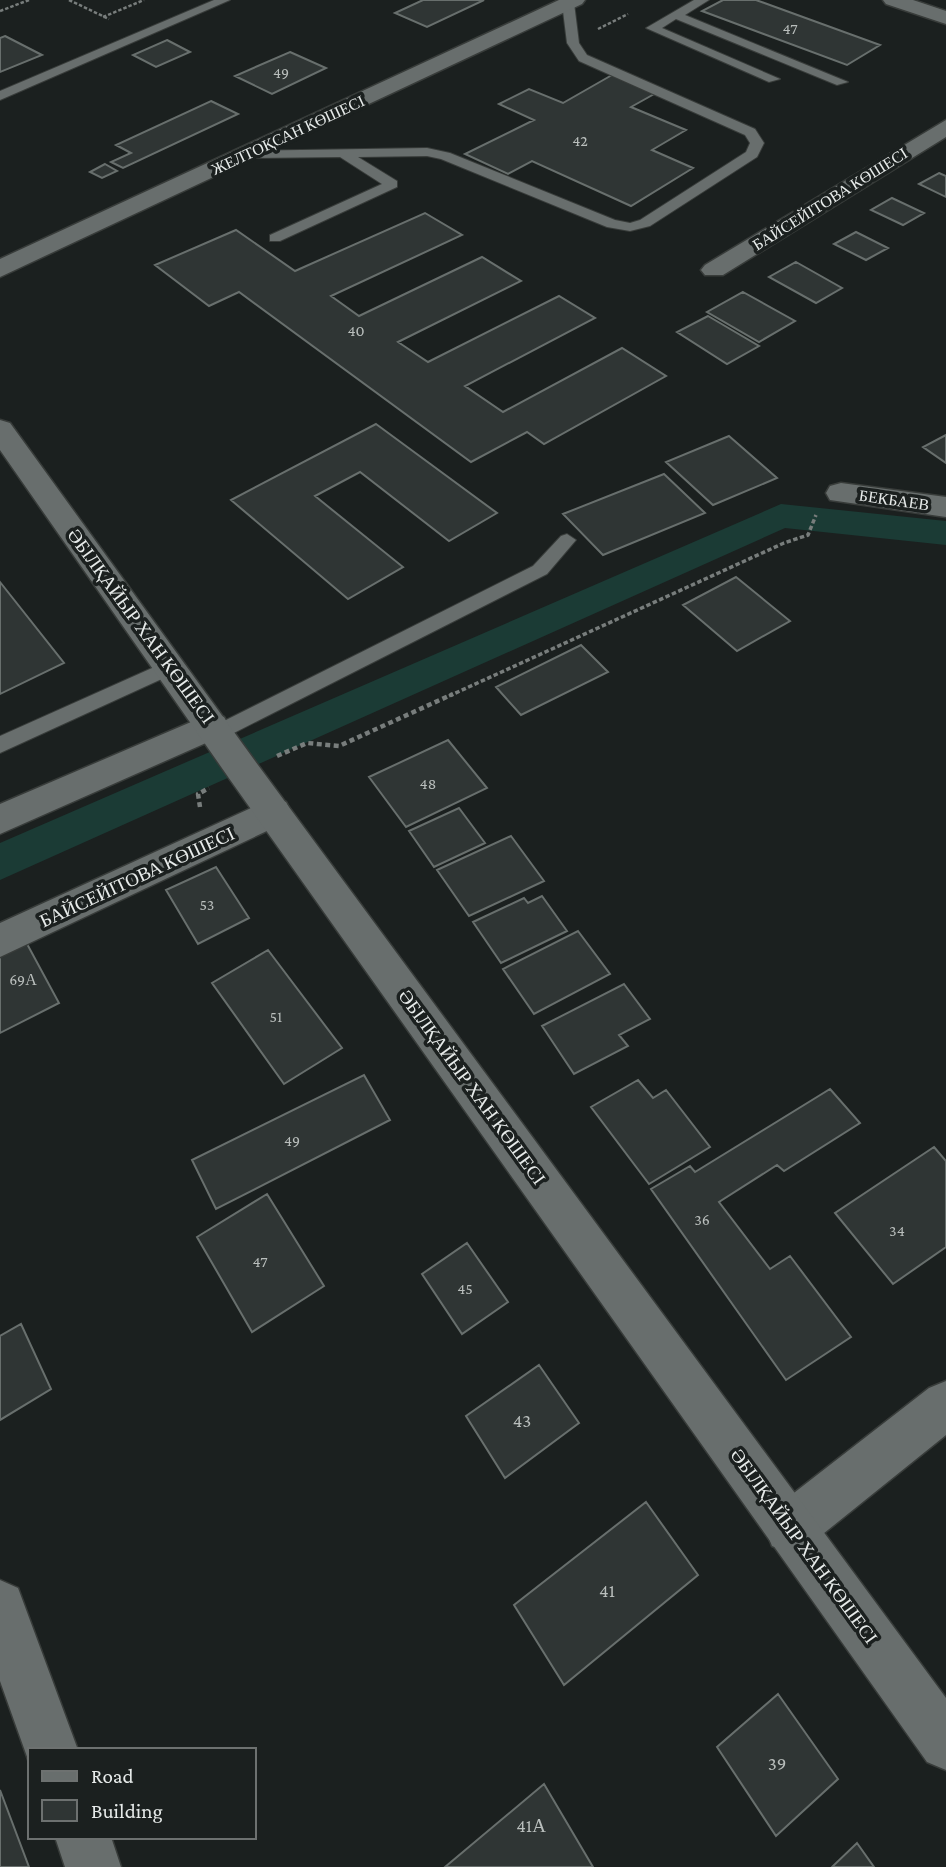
<svg xmlns="http://www.w3.org/2000/svg" width="946" height="1867" viewBox="0 0 946 1867" font-family="'Crimson Pro',serif">
	<rect width="100%" height="100%" fill="#1b201f"/>
	<g fill="none" stroke-linecap="round" stroke-linejoin="round">
		<path fill="#1b3b35" fill-rule="evenodd" d="M781 504 946 521V545L785 528 0 880V843Z"/>
	</g>
	<path fill="#2f3534" stroke="#686f6d" stroke-width="2" d="M423 0H484L427 27 395 13Z
		M723 0H756L880 45 847 65 702 11Z
		M5 36 42 55 0 72V38Z
		M167 40 190 52 156 67 133 55Z
		M290 52 326 68 272 94 235 76Z
		M612 75 656 93 631 107 686 130 652 150 693 168 631 206 532 161 508 174 465 154 534 120 499 104 529 89 563 103Z
		M211 101 238 114 123 168 111 162 131 153 116 145Z
		M105 164 117 171 102 178 90 172Z
		M939 173 946 176V197L919 184Z
		M892 198 924 213 903 225 871 210Z
		M425 213 462 235 331 296 359 316 482 257 521 281 398 342 428 362 559 296 595 318 465 386 503 412 622 348 666 376 544 444 527 432 471 462 239 292 209 306 155 265 236 230 295 271Z
		M856 232 888 248 866 260 834 244Z
		M796 262 842 288 816 303 769 277Z
		M743 292 795 321 759 342 707 312Z
		M708 316 759 346 727 364 677 332Z
		M376 424 497 513 449 541 360 472 315 496 403 567 348 599 231 500Z
		M946 435V463L923 447Z
		M729 436 777 478 713 505 666 462Z
		M664 474 705 513 603 555 563 514Z
		M736 577 790 621 737 651 683 605Z
		M0 582 64 663 0 694Z
		M581 645 608 672 521 715 496 687Z
		M448 740 487 788 406 827 369 777Z
		M459 808 485 843 434 867 409 831Z
		M511 836 544 881 469 916 437 870Z
		M216 867 249 918 198 944 166 890Z
		M542 896 567 931 501 963 473 922 524 898 528 903Z
		M578 931 610 974 534 1014 503 969Z
		M26 942 59 1003 0 1033V955Z
		M268 950 342 1048 284 1084 212 983Z
		M624 984 650 1019 619 1035 628 1046 574 1074 542 1026Z
		M364 1075 390 1120 216 1209 192 1160Z
		M638 1080 653 1098 666 1090 710 1147 649 1184 591 1107Z
		M830 1089 860 1123 784 1171 777 1165 719 1202 770 1269 790 1256 851 1337 786 1380 651 1189 690 1166 695 1172Z
		M934 1147 946 1161V1247L893 1284 835 1213Z
		M267 1194 324 1286 252 1332 197 1237Z
		M467 1243 508 1302 462 1334 422 1274Z
		M21 1324 51 1389 0 1420V1336Z
		M539 1365 579 1423 505 1478 466 1416Z
		M646 1502 698 1575 564 1685 514 1605Z
		M778 1694 838 1779 776 1836 717 1747Z
		M544 1784 593 1867H445Z
		M0 1790 29 1867H0Z
		M857 1843 874 1867H832Z"/>
	<g fill="none" stroke-linecap="round" stroke-linejoin="round">
		<defs>
			<path id="lane" d="M214 0H230L0 100V91Z
				M566 0 574 3 579 43 587 55 755 129 764 143 757 157 650 226 630 231 607 227 441 159 427 156 358 157 397 181V187L280 241H270V235L382 184 340 157 247 158 240 154 242 151 427 148 450 153 615 220 630 223 640 220 746 152 750 143 745 135 579 61 567 43 562 3Z
				M694 0H709L685 15 848 82 837 85 676 19 662 28 780 79 769 82 646 28Z
				M567 534 576 540 547 574 224 738H210L207 733 210 728 533 566 561 536Z
				M170 660 177 662 180 667 177 672 0 753V736Z"/>
			<path id="street" d="M883 0H913L946 11V24L886 4Z
				M946 120V137L723 275H705L701 270 705 265Z
				M841 483 946 497V517L830 500 826 493 830 486Z
				M212 713 224 717 229 726 224 735 0 834V804Z
				M273 798 286 802 291 812 286 822 0 957V923Z
				M946 1381V1435L808 1546 790 1553 772 1546 765 1528 772 1510 929 1388Z
				M0 1580 18 1588 78 1750H30V1765L0 1681Z
				M55 1837H111L121 1867H65Z"/>
			<path id="secondary" d="M559 0H585L582 4 0 277V259Z
				M0 420 10 423 255 761 946 1698V1770L927 1762 231 781 0 450Z"/>
		</defs>
		<use href="#lane" stroke="#383c3a" stroke-width="2"/>
		<use href="#street" stroke="#383c3a" stroke-width="3"/>
		<use href="#secondary" stroke="#383c3a" stroke-width="3"/>
		<path stroke="#787d7c" stroke-width="2.5" stroke-dasharray="3.5 2" stroke-linecap="butt" d="M69 0 109 19
			M0 11 29 0
			M103 17 144 0
			M598 29 628 14"/>
		<path stroke="#787d7c" stroke-width="3.5" stroke-dasharray="4.5 2.5" stroke-linecap="butt" d="M449 696 784 543 808 535 816 515"/>
		<path stroke="#787d7c" stroke-width="4.5" stroke-dasharray="5 3.5" stroke-linecap="butt" d="M277 756 307 743 339 746 453 694
			M200 807 198 794 209 788"/>
		<use href="#lane" fill="#686e6d" fill-rule="evenodd"/>
		<use href="#street" fill="#686e6d" fill-rule="evenodd"/>
		<use href="#secondary" fill="#686e6d" fill-rule="evenodd"/>
	</g>
	<g text-anchor="middle" dominant-baseline="central" stroke-width="7" stroke-linejoin="round" paint-order="stroke">
		<g font-size="16" fill="#b9bebc">
			<text x="790" y="28">47</text>
			<text x="281" y="72">49</text>
			<text x="580" y="140">42</text>
			<text x="356" y="330">40</text>
			<text x="428" y="783">48</text>
			<text x="207" y="904">53</text>
			<text x="23" y="979">69А</text>
			<text x="276" y="1016">51</text>
			<text x="292" y="1140">49</text>
			<text x="702" y="1219">36</text>
			<text x="897" y="1230">34</text>
			<text x="260" y="1261">47</text>
			<text x="465" y="1288">45</text>
		</g>
		<g font-size="16" fill="#e7ebea" stroke="#1b201f">
			<text transform="translate(288 135) rotate(-25)">ЖЕЛТОҚСАН КӨШЕСІ</text>
			<text transform="translate(830 199) rotate(-32)">БАЙСЕЙІТОВА КӨШЕСІ</text>
			<text transform="translate(894 500) rotate(8)">БЕКБАЕВ</text>
		</g>
		<g font-size="19" fill="#e7ebea" stroke="#1b201f">
			<text transform="translate(141 626) rotate(54)">ӘБІЛҚАЙЫР ХАН КӨШЕСІ</text>
			<text transform="translate(137 877) rotate(-25)">БАЙСЕЙІТОВА КӨШЕСІ</text>
			<text transform="translate(472 1087) rotate(54)">ӘБІЛҚАЙЫР ХАН КӨШЕСІ</text>
			<text transform="translate(804 1546) rotate(54)">ӘБІЛҚАЙЫР ХАН КӨШЕСІ</text>
		</g>
		<g font-size="19" fill="#b9bebc">
			<text x="522" y="1420">43</text>
			<text x="607" y="1590">41</text>
			<text x="777" y="1763">39</text>
			<text x="531" y="1825">41А</text>
		</g>
	</g>
	<rect x="28" y="1748" width="228" height="91" fill="#1b201f" stroke="#6d7170" stroke-width="2"/>
	<rect x="42" y="1771" width="35" height="10" fill="#686e6d" stroke="#6d7170" stroke-width="2"/>
	<text x="91" y="1783" font-size="21" fill="#e7ebea">Road</text>
	<rect x="42" y="1800" width="35" height="21" fill="#2f3534" stroke="#6d7170" stroke-width="2"/>
	<text x="91" y="1818" font-size="21" fill="#e7ebea">Building</text>
</svg>
